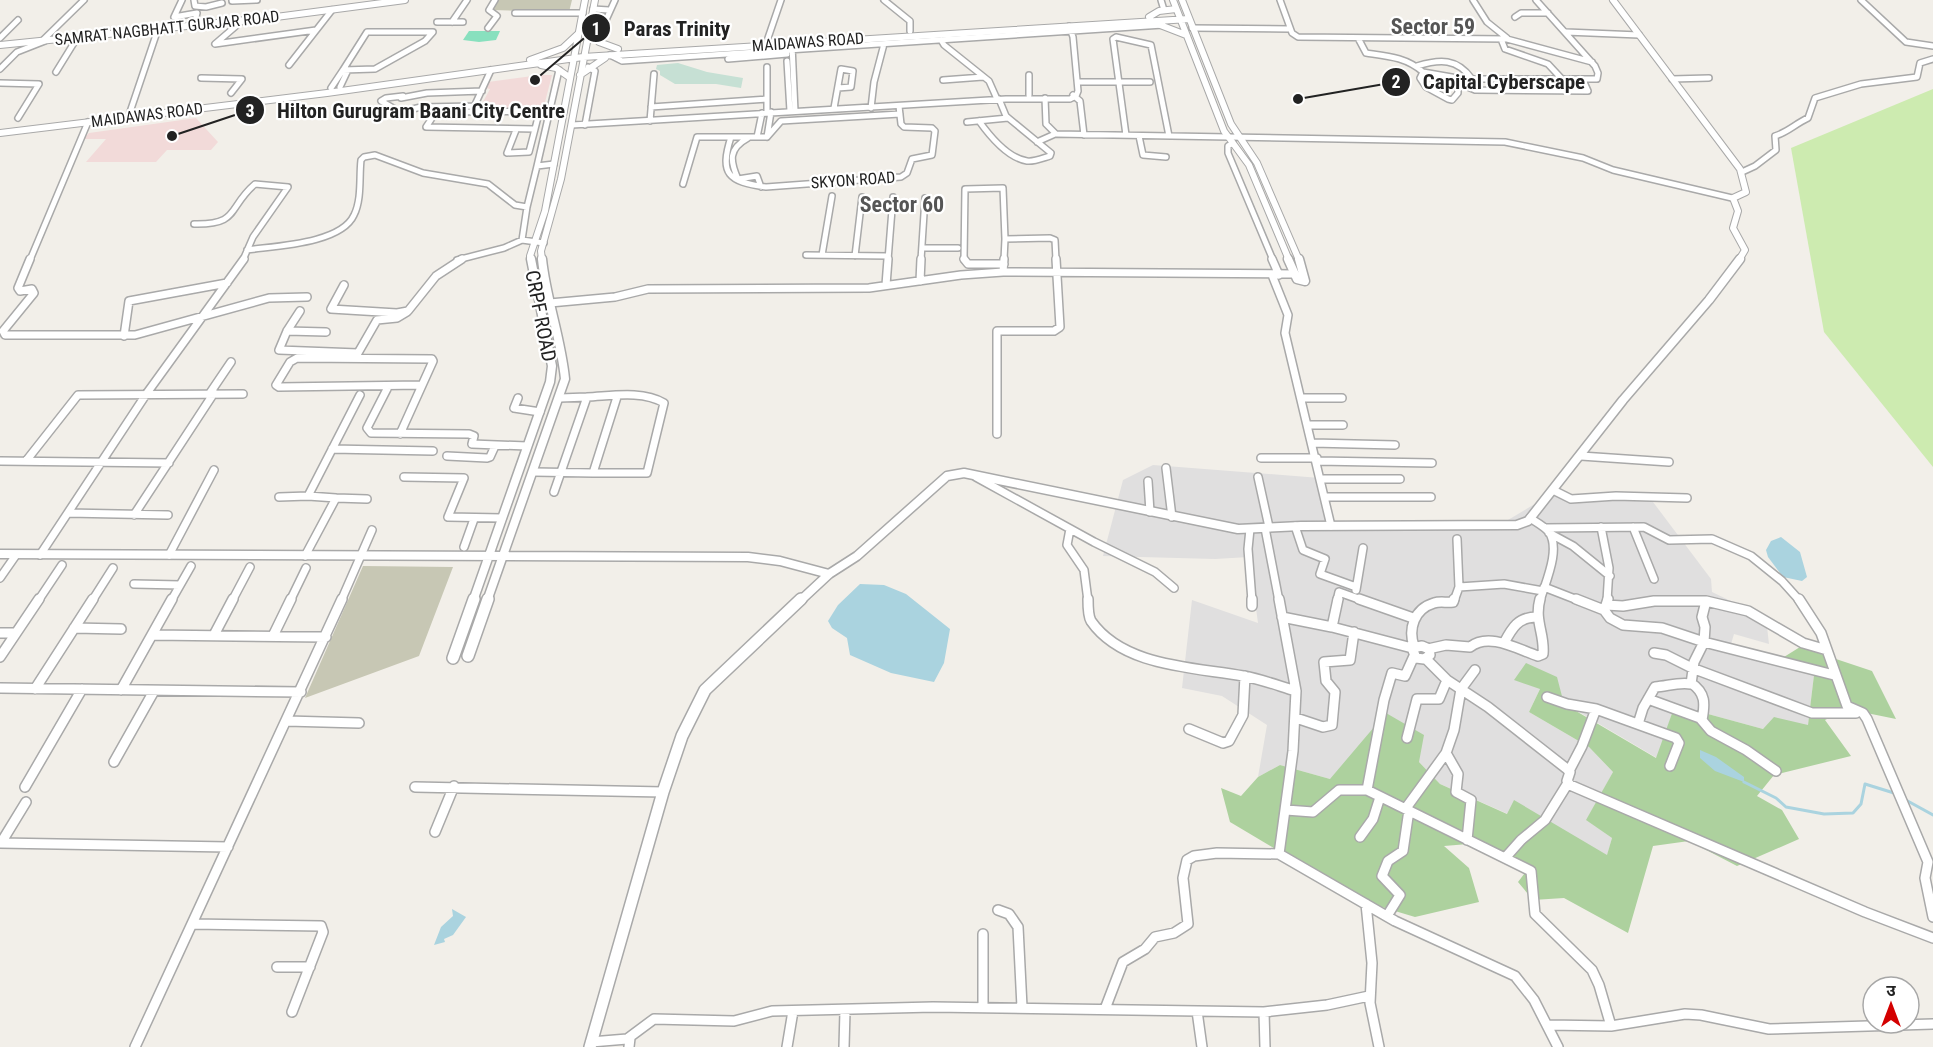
<svg xmlns="http://www.w3.org/2000/svg" width="1933" height="1047" viewBox="0 0 1933 1047" font-family="'Roboto Condensed','Noto Sans Devanagari',sans-serif">
	<rect width="100%" height="100%" fill="#f2efe9"/>
	<path fill="#e0dfdf" d="M1153 465 1320 478 1331 525 1508 520 1553 493 1567 501 1603 497 1650 498 1711 579 1712 592 1766 618 1769 644 1734 634 1731 644 1814 675 1808 726 1775 718 1763 729 1675 705 1657 758 1540 689 1529 712 1589 747 1613 772 1587 820 1612 838 1607 856 1514 801 1508 814 1440 784 1419 762 1330 779 1280 765 1258 777 1267 725 1222 696 1182 688 1192 600 1258 623 1249 557 1215 559 1103 556 1123 480Z"/>
	<path fill="#f2dad9" d="M540 75H552L543 110 479 109 490 89 485 88 488 82Z
		M196 118 218 142 211 150H167L156 162H86L106 139H83L89 133Z"/>
	<path fill="#c7c7b4" d="M499 0H572L569 12 492 10Z
		M363 566 453 567 419 656 305 698Z"/>
	<path fill="#cdebb0" d="M1933 89V467L1824 332 1791 148Z"/>
	<path fill="#add19e" d="M1800 647 1872 671 1896 719 1847 709 1825 720 1851 756 1774 775 1757 796 1782 810 1799 839 1737 866 1689 841 1653 846 1628 933 1564 898 1533 900 1518 882 1528 869 1468 844 1444 846 1469 868 1479 902 1415 917 1365 902 1230 822 1221 788 1241 796 1258 777 1280 765 1330 779 1386 713 1424 735 1419 762 1440 784 1507 814 1514 800 1607 855 1612 838 1586 820 1613 772 1589 747 1529 712 1540 689 1514 680 1526 663 1557 677 1564 704 1656 758 1675 705 1763 729 1774 717 1808 725 1814 675 1784 657Z"/>
	<path fill="#c6e0d4" d="M678 63 707 72 743 78 741 88 716 84H675L660 75V71L656 69 657 65Z"/>
	<path fill="#88e0be" d="M469 31H500L496 40 479 42 463 40Z"/>
	<path fill="#aad3df" d="M1781 537 1800 552 1807 577 1802 581 1783 577 1768 557 1766 550 1771 541Z
		M860 584 884 585 906 594 950 629 944 663 934 682 891 673 850 655 847 638 832 628 828 621 838 605Z
		M1700 750 1716 757 1744 777V782L1715 771 1700 758Z
		M452 909 466 917 453 935 444 939 445 942 434 945 441 927 453 916Z"/>
	<g fill="none" stroke-linecap="round" stroke-linejoin="round">
		<path stroke="#aad3df" stroke-width="3" d="M1744 782 1776 798 1786 807 1824 814 1853 813 1861 804 1865 784 1894 793
			M1904 799 1933 815"/>
		<defs>
			<path id="minor-far2" d="M182 0 174 17 197 13 194 25
				M194 0 195 6 206 7 222 3
				M884 0 910 21V31
				M1161 0 1164 10
				M1280 0 1292 33 1298 37 1507 39 1592 62
				M1473 0 1487 22 1507 38
				M1861 0 1906 42 1933 46
				M232 1 257 0
				M593 9 609 10
				M515 13H583
				M1515 17 1521 13H1548
				M243 20 215 44 316 30
				M437 22H463
				M452 22 467 0
				M488 28 497 16 489 10 495 0
				M1192 28 1290 29
				M601 31 615 0
				M367 32H433L425 41 375 69 343 70Z
				M1566 32 1639 35
				M0 38 18 20
				M768 38 781 0
				M1358 38 1366 53C1387 56 1406 57 1423 72L1420 78 1426 87 1448 99 1452 100 1458 93V79
				M1501 39 1505 49 1548 64 1561 78
				M941 40 944 45 989 81 997 99
				M42 41 84 0
				M792 45 795 111
				M610 55 622 61 1163 25
				M728 59 787 54
				M787 61 790 111
				M289 65 332 10
				M1417 66C1440 59 1457 58 1472 79
				M767 67V112
				M0 69 17 52 45 41
				M56 72 77 38
				M1423 72 1463 79H1597L1598 73 1595 66 1536 0
				M1029 75V95
				M201 78 242 79 231 93
				M1672 79 1709 78
				M943 80 983 77
				M1078 82H1150
				M0 83 39 84 18 118
				M1458 83 1475 90 1588 91 1583 80
				M340 87 348 70
				M331 88 343 70
				M1073 95 1080 101 1084 135
				M403 96 386 98 381 101 400 112 421 107 475 106
				M401 98 427 93 482 91
				M1045 98 1046 124 1056 134 1505 142 1583 158 1613 170 1732 198
				M651 107 767 99
				M834 108 841 69 853 71 851 87 838 88
				M871 108 874 82 884 44
				M473 109 491 70
				M130 112 158 29
				M539 113 535 129 426 127 434 115 440 112 564 111
				M650 121 654 74
				M979 121C989 135 1008 158 1027 161 1034 162 1043 158 1050 156L1051 153 1006 116 999 99
				M967 122 1008 118
				M572 125 1006 99H1070L1076 96 1078 91 1073 37 1069 26
				M585 125 595 71 588 67
				M516 130 507 153 529 152 535 129
				M1126 135 1113 39 1116 37 1151 45 1169 136
				M1139 136 1143 155 1166 157
				M731 137C719 174 728 182 766 187L901 177 907 173 912 159 932 155 935 131 932 128 904 127 901 124 899 106
				M757 137 762 113
				M767 137 781 121 900 114
				M1037 142 1055 134
				M1233 143 1228 146V153L1273 260
				M537 166 559 70
				M1742 172 1755 166 1776 150 1775 136C1788 132 1795 124 1808 118L1815 98 1861 84 1917 77 1920 63 1933 59
				M738 179C730 161 728 149 748 138
				M738 179 757 176 761 187
				M683 184 697 137H767L771 112
				M194 224C240 225 227 208 255 184L288 187 253 237 243 260
				M522 240 527 207
				M922 248H958
				M247 250C274 246 341 244 354 215 362 199 359 177 361 160L364 157 375 155 423 173 488 184 515 205 527 207 537 166 554 164
				M806 255 888 256
				M822 255 832 196
				M855 256 862 197
				M30 260 88 122
				M457 260 504 248 522 240 544 243
				M888 260 893 197
				M921 260 925 198
				M964 260 965 189 1003 188 1005 239
				M1004 260 1005 239 1050 238 1055 240 1056 260"/>
			<path id="minor-far1" d="M30 259 18 288 20 291 32 289 34 293 3 331 5 335H135L269 298 307 297
				M964 259 968 264H1004
				M1272 259 1279 275
				M1003 272 1004 259
				M1272 275 1288 315 1285 333 1331 526
				M920 281 921 259
				M344 285 331 309 397 313 408 311 436 276 462 259
				M886 285 888 259
				M550 303 615 297 648 289 869 288 961 275 1003 272 1295 274
				M300 311 287 331 279 350 358 353 377 320 397 318 407 312
				M287 331 326 332
				M124 336 129 301 227 283
				M387 389 367 428 371 433 469 434 474 436 472 444 527 446
				M210 393 231 362
				M587 397C611 396 642 390 664 403L647 473H593
				M518 398 514 408 540 412
				M1302 398H1342
				M1309 425H1343
				M400 434 433 361 432 359 297 358 290 362 276 385 279 387 421 385
				M997 434V331H1054L1060 327 1056 259
				M1313 443 1395 445
				M332 449 433 451
				M447 456 487 458 490 457 495 446
				M1581 456 1669 462
				M1261 458H1317
				M0 461 169 463
				M26 461 78 395 243 394
				M1317 461 1432 463
				M1166 468 1172 517
				M534 472 593 473 617 397
				M404 477 464 478 448 517 502 518
				M976 477 1094 542 1155 572 1174 588
				M1258 477 1269 527
				M1321 479H1400
				M1148 481 1150 512
				M1553 490 1571 499 1616 496 1687 498
				M554 492 587 397 560 398
				M279 497 308 496
				M1326 497H1431
				M336 498 367 499
				M68 513 168 515
				M134 515 214 393
				M1530 518C1536 522 1544 526 1549 532 1561 550 1545 583 1540 601
				M1295 526 1303 550 1325 559 1320 574 1356 587
				M1601 527 1609 568 1607 601
				M1633 527 1654 579
				M1265 528 1279 601
				M1546 528 1644 527 1669 540 1712 539 1751 556 1782 581 1800 601
				M1070 529 1067 545 1084 570 1088 601
				M1250 529 1248 549 1252 601
				M1549 533 1573 546 1610 576
				M464 547 474 519
				M40 555 147 393 244 259
				M169 555 214 470
				M305 556 336 498 308 496 360 395
				M0 578 16 555
				M134 584 180 585
				M1459 587 1504 584 1543 591
				M1544 587 1580 601
				M1356 590 1363 548
				M38 601 62 565
				M92 601 113 568
				M171 601 191 566
				M232 601 250 567
				M290 601 306 568
				M341 601 372 530
				M1337 601 1339 592 1364 601
				M1454 601 1459 587 1457 539"/>
			<path id="minor" d="M1088 599C1088 606 1088 616 1091 621 1123 667 1194 667 1243 676 1261 679 1279 686 1296 691
				M1252 599V606
				M1279 599 1296 691 1293 751 1279 854
				M1359 599 1413 618
				M1576 599 1604 610 1610 618 1623 625 1662 628 1704 642 1834 675
				M1799 599 1821 633 1847 706 1863 713 1867 719 1928 862 1925 878 1933 917
				M1606 605 1623 606 1654 601H1706L1748 611 1803 643 1827 650
				M1605 608 1608 599
				M1282 617 1332 627 1412 648
				M1332 627 1338 599
				M74 628 121 629
				M0 633H16
				M152 635 326 637
				M214 635 233 599
				M273 636 291 599
				M1504 643C1512 628 1518 617 1537 617
				M1414 646C1408 629 1414 609 1434 603 1440 601 1447 603 1453 602L1454 599
				M1422 646 1429 649 1430 655 1424 659 1416 658 1412 648Z
				M1428 649 1446 645 1470 647C1489 632 1517 649 1538 656L1543 654C1545 634 1534 621 1540 599
				M1654 653 1666 655 1692 668 1812 713H1856
				M0 657 39 599
				M1426 659 1447 680 1488 707 1567 769 1570 772 1567 781 1570 785 1865 912 1933 938
				M1691 683C1706 693 1705 704 1702 720
				M0 688 301 692
				M35 689 93 599
				M121 690 172 599
				M1547 697 1567 704 1596 709 1676 738 1679 743 1670 766
				M1648 699 1700 718 1711 731 1746 750 1776 771
				M1296 718 1323 727 1332 725 1335 692 1326 681 1324 662 1350 660 1354 632
				M287 721 359 723
				M1638 724 1643 708 1655 687C1668 686 1678 682 1691 684L1694 662 1704 642 1705 627 1702 617 1706 601
				M1189 729 1223 743 1229 741 1243 715 1245 676
				M1407 738 1417 699H1439L1447 680
				M1446 753 1458 774 1456 792 1471 800 1467 840
				M114 762 154 691
				M1569 771 1582 746 1596 709
				M25 787 82 689
				M415 787 663 792
				M1367 790 1384 700 1392 673 1405 676 1414 656
				M1406 808 1446 753 1454 730 1461 689 1475 670
				M1286 810 1313 812 1339 790H1367L1531 871 1535 914 1592 970 1599 985 1611 1026
				M435 832 454 786
				M1360 837 1373 819 1380 797
				M0 843 228 847
				M1 843 26 802
				M1505 858 1521 840 1545 820 1568 783
				M1366 904 1372 963 1370 1003 1379 1047
				M998 910 1009 914 1018 927 1022 1007
				M1387 916 1400 895 1382 876 1388 861 1403 851 1409 810
				M192 924 321 926 323 932 292 1012
				M983 934V1007
				M277 967H310
				M1105 1009 1123 962 1145 949 1155 937 1174 933 1188 924 1183 878 1187 860 1194 856 1217 853 1279 854 1395 921 1515 976 1534 1000 1558 1047
				M1197 1011 1202 1047
				M1264 1012 1265 1047
				M1548 1025 1611 1026 1685 1014 1701 1015 1769 1029 1933 1024
				M591 1042 627 1039 654 1019 734 1021 772 1011 933 1007 1264 1012 1327 1005 1369 996
				M135 1047 342 599
				M629 1047 630 1038
				M787 1047 793 1011
				M844 1047 845 1011"/>
			<path id="tertiary-far2" d="M1173 0 1224 131 1249 165 1289 260
				M1182 0 1231 124 1257 163 1299 260
				M1613 0 1740 169 1746 192 1733 198 1738 211 1733 228 1745 250 1739 260
				M1149 17 1159 11 1176 9
				M1155 23 1186 35
				M590 31 599 42 618 49
				M0 45 276 17 405 0
				M530 60 563 48 578 34
				M541 65 556 68 569 77
				M580 75 605 58
				M0 133 327 93 583 57 1189 19
				M531 260 530 256 545 211 585 0
				M542 260 541 251 561 179 595 0"/>
			<path id="tertiary-far1" d="M1288 259 1297 279 1305 281 1299 259
				M0 554 748 557 780 561 829 574
				M473 601 550 382 552 366 531 259
				M487 601 565 379C561 338 546 299 542 259
				M800 601 829 574 857 556 947 476 964 473 1238 529 1301 526 1517 525 1528 521 1623 400 1709 300 1740 259"/>
			<path id="tertiary" d="M468 656 488 599
				M453 658 474 599
				M590 1047 663 792 682 736 705 690 801 599"/>
		</defs>
		<use href="#minor-far2" stroke="#a9a9a9" stroke-width="8"/>
		<use href="#minor-far1" stroke="#a9a9a9" stroke-width="10"/>
		<use href="#minor" stroke="#a9a9a9" stroke-width="12"/>
		<use href="#tertiary-far2" stroke="#a9a9a9" stroke-width="8"/>
		<use href="#tertiary-far1" stroke="#a9a9a9" stroke-width="11"/>
		<use href="#tertiary" stroke="#a9a9a9" stroke-width="14"/>
		<use href="#minor-far2" stroke="#fff" stroke-width="5"/>
		<use href="#minor-far1" stroke="#fff" stroke-width="7"/>
		<use href="#minor" stroke="#fff" stroke-width="9"/>
		<use href="#tertiary-far2" stroke="#fff" stroke-width="6"/>
		<use href="#tertiary-far1" stroke="#fff" stroke-width="8"/>
		<use href="#tertiary" stroke="#fff" stroke-width="11"/>
	</g>
	<g text-anchor="middle" dominant-baseline="central" stroke-width="4.5" stroke-linejoin="round" paint-order="stroke">
		<g font-size="16" fill="#222" stroke="#fff">
			<text transform="translate(167 28) rotate(-6)">SAMRAT NAGBHATT GURJAR ROAD</text>
			<text transform="translate(808 42) rotate(-4)">MAIDAWAS ROAD</text>
			<text transform="translate(147 115) rotate(-7)">MAIDAWAS ROAD</text>
			<text transform="translate(853 180) rotate(-4)">SKYON ROAD</text>
		</g>
		<g font-size="20" fill="#222" stroke="#fff">
			<text transform="translate(541 316) rotate(79)">CRPF ROAD</text>
		</g>
		<g font-size="22" font-weight="bold" fill="#555" stroke="#fff">
			<text x="1433" y="26">Sector 59</text>
			<text x="902" y="204">Sector 60</text>
		</g>
	</g>
	<path fill="none" stroke="#222" stroke-width="2" d="M535 80L596 28M1298 99L1396 82M172 136L250 110"/>
	<g fill="#222" stroke="#fff" stroke-width="2">
		<circle cx="535" cy="80" r="6"/>
		<circle cx="1298" cy="99" r="6"/>
		<circle cx="172" cy="136" r="6"/>
		<circle cx="596" cy="28" r="15"/>
		<circle cx="1396" cy="82" r="15"/>
		<circle cx="250" cy="110" r="15"/>
	</g>
	<g font-size="18" text-anchor="middle" font-weight="bold" fill="#fff">
		<text x="596" y="35">1</text>
		<text x="1396" y="88">2</text>
		<text x="250" y="117">3</text>
	</g>
	<g font-size="21" text-anchor="middle" font-weight="bold" fill="#222" stroke="#fff" stroke-width="4.5" stroke-linejoin="round" paint-order="stroke">
		<text x="677" y="36">Paras Trinity</text>
		<text x="1504" y="89">Capital Cyberscape</text>
		<text x="421" y="118">Hilton Gurugram Baani City Centre</text>
	</g>
	<g transform="translate(1891 1005)"><circle r="28" fill="#ffffff" stroke="#a7a7a7" stroke-width="1.5"/>
	<path d="M0-4.5L10 22L0 15L-10 22Z" fill="#d40000"/>
	<text y="-9" font-size="16" font-weight="bold" text-anchor="middle" fill="#222222">उ</text>
	</g>
</svg>
